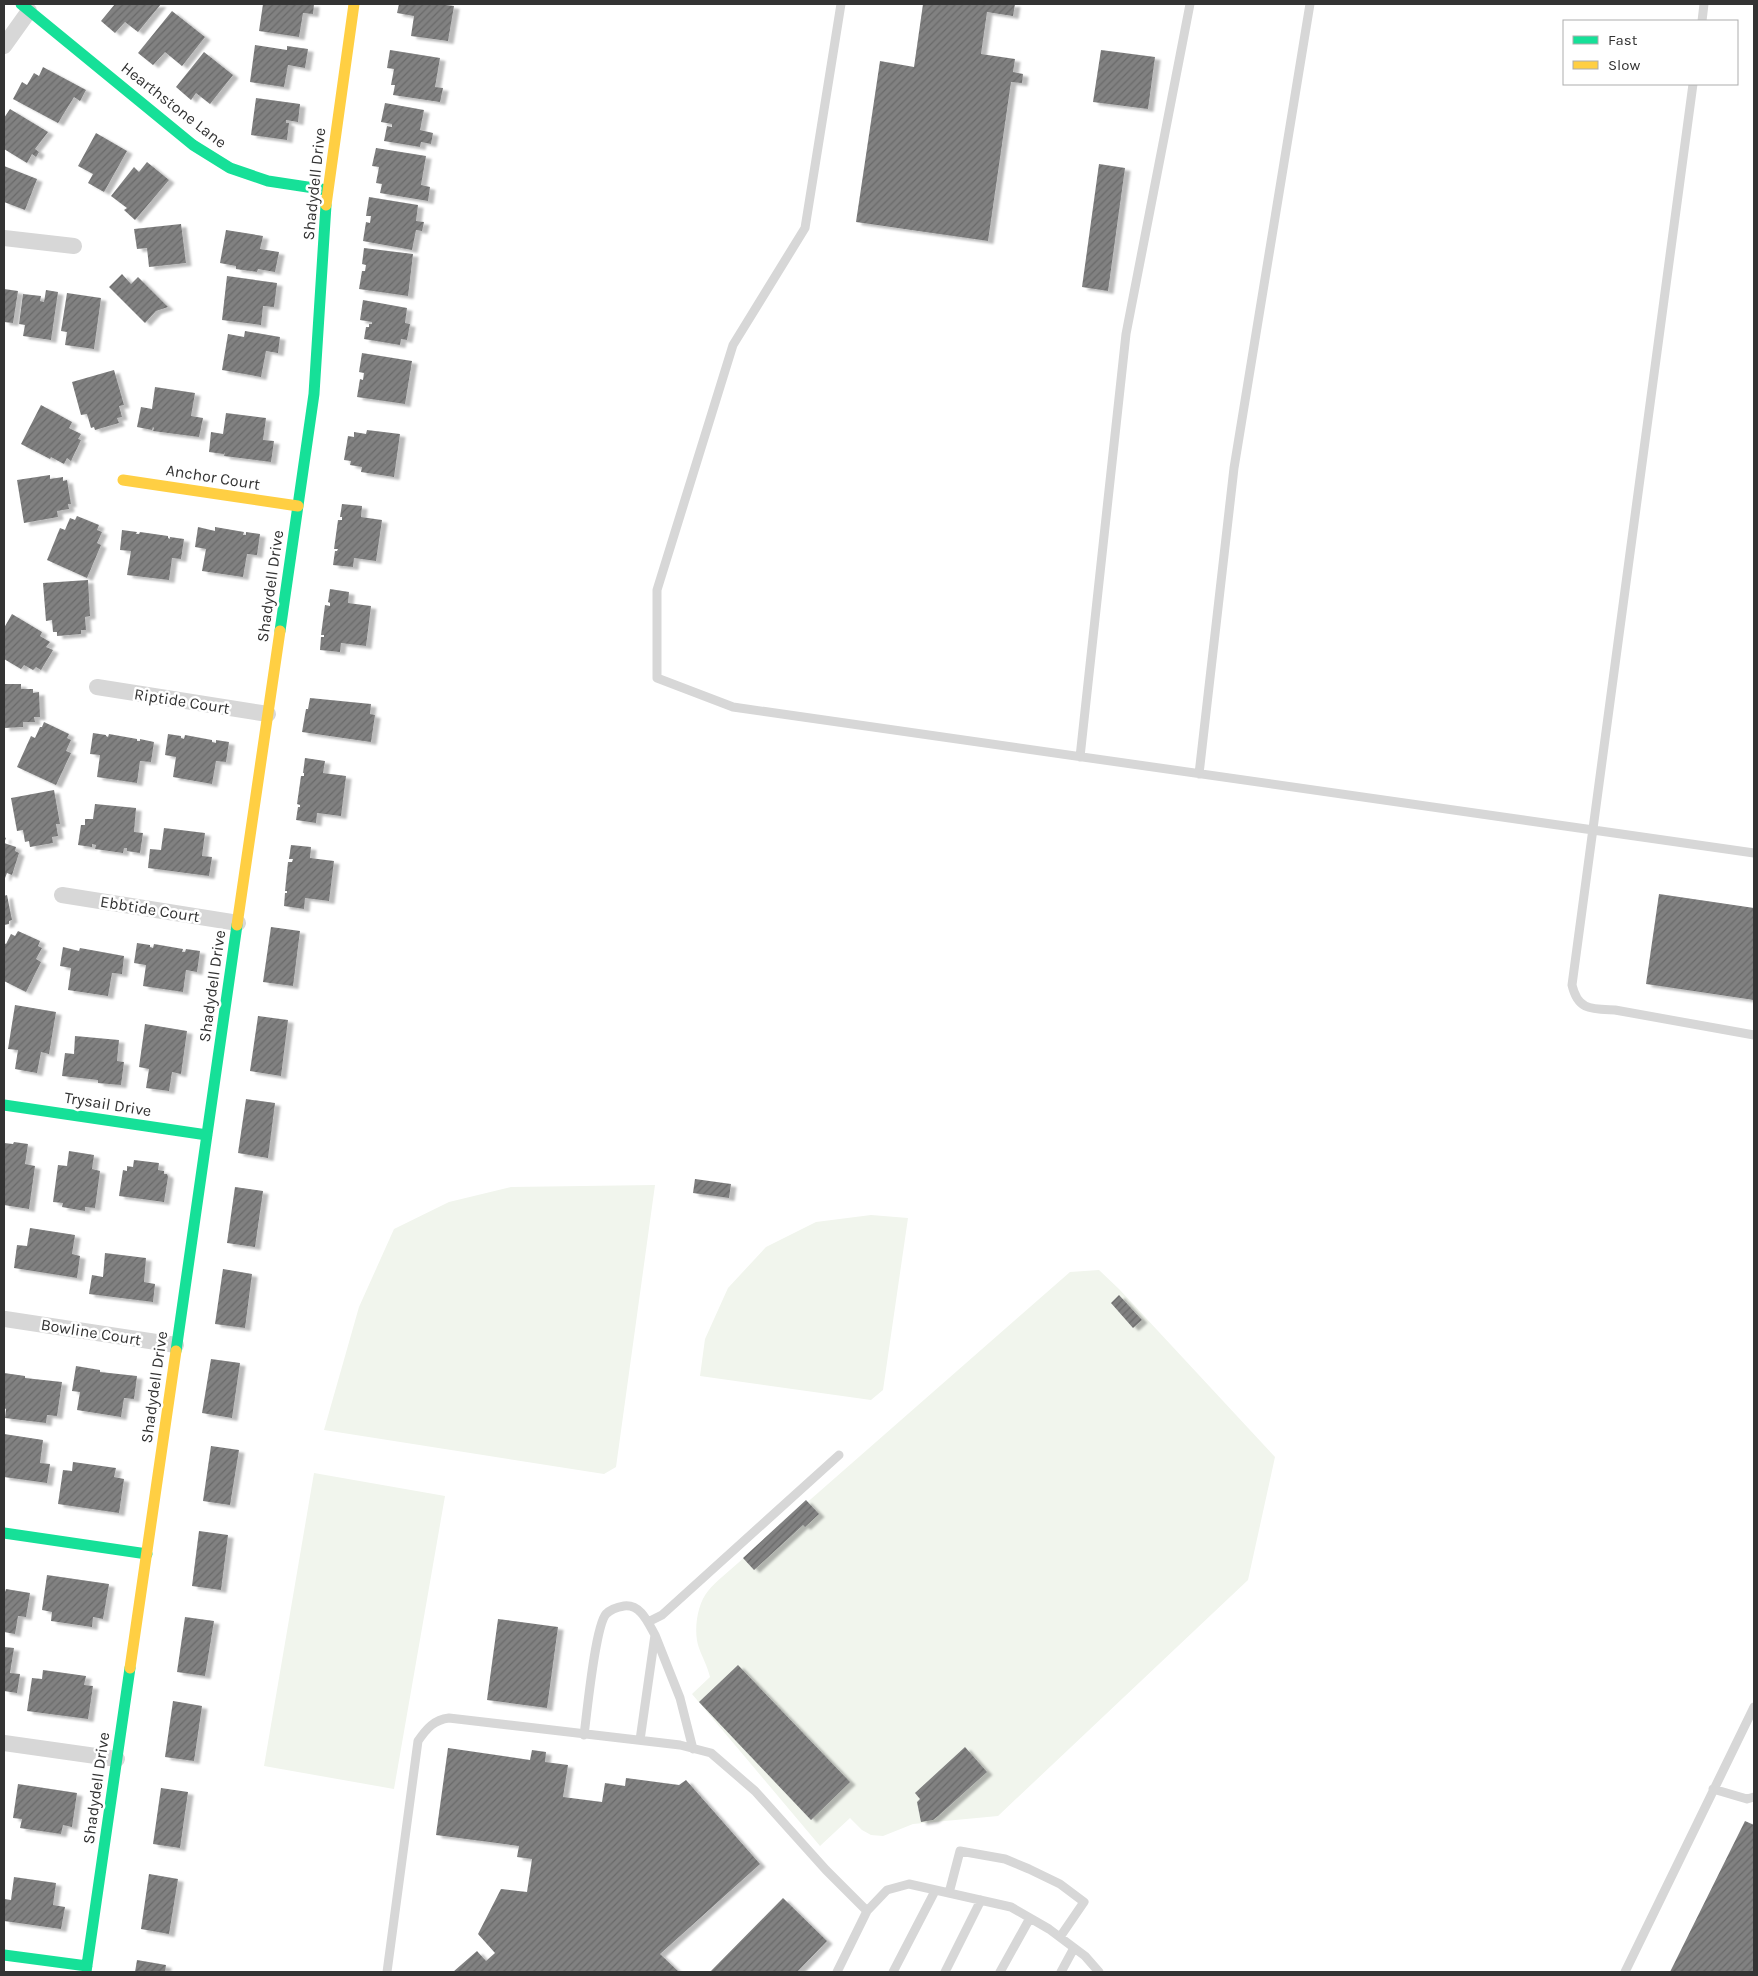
<svg xmlns="http://www.w3.org/2000/svg" width="1758" height="1976" viewBox="0 0 1758 1976" font-family="Karla,sans-serif">
	<defs>
		<pattern id="building-hatch" width="6" height="6" patternUnits="userSpaceOnUse" patternTransform="scale(1.25)"><rect width="6" height="6" fill="#818181"/><path d="M-1 1l2-2M0 6l6-6M5 7l2-2" fill="none" stroke="#6a6a6a"/></pattern>
		<filter id="shadow"><feDropShadow dx="5.5" dy="3" stdDeviation="1" flood-color="#0004"/></filter>
	</defs>
	<rect width="100%" height="100%" fill="#fff"/>
	<path fill="#f1f5ed" d="M655 1185 616 1467 604 1474 324 1430 359 1307 394 1229 449 1202 511 1187Z
		M871 1215 908 1218 883 1390 871 1400 700 1376 705 1339 728 1288 766 1247 816 1222Z
		M1099 1270 1119 1289 1275 1457 1248 1580 998 1816 913 1824 883 1836 871 1835 862 1830 850 1818 820 1846 692 1694 710 1677C707 1665 703 1659 699 1648 693 1632 697 1604 708 1591 712 1586 717 1581 722 1577L1070 1272Z
		M314 1473 445 1496 394 1789 264 1766Z"/>
	<path fill="url(#building-hatch)" filter="url(#shadow)" d="M115 4H161L138 32 125 22 115 33 101 21Z
		M263 4H314L313 14 303 13 299 37 259 31Z
		M399 4H438L454 6 448 41 411 36 414 16 397 13Z
		M923 4H1015L1013 16 987 12 981 54 1015 59 1013 72 1023 74 1022 83 1011 82 988 241 856 222 880 61 914 67Z
		M172 11 205 37 182 66 165 52 153 65 138 53Z
		M255 45 287 50V46L308 49 305 68 288 65 284 87 250 82Z
		M390 50 440 58 435 87 443 88 440 102 393 95 395 85H391L394 69 387 68Z
		M1101 50 1155 57 1148 109 1093 102Z
		M204 52 233 75 210 104 196 93 191 100 176 87Z
		M43 67 86 90 80 101 74 97 58 123 13 99 22 82 27 85 34 73 39 76Z
		M256 98 300 104 298 122 286 120V123H289L287 140 251 135Z
		M385 103 424 110 420 130 433 133 431 144 421 142 420 147 384 141 387 126 392 127V124L381 122Z
		M10 109 48 132 35 149 39 152 36 157 32 154 27 163 4 149V118Z
		M96 133 127 151 104 192 88 183 93 174 78 166Z
		M376 148 426 156 421 185 430 187 428 201 380 193 382 184 376 183 379 167 372 166Z
		M147 162 169 180 135 220 124 210 127 208 111 196 134 167 139 172Z
		M1099 164 1125 168 1108 291 1082 287Z
		M4 166 37 179 25 210 4 202Z
		M369 197 418 205 416 221 424 222 422 231 416 230 412 250 363 241 366 222 370 223 371 216H366Z
		M181 224 186 263 149 267 147 248 137 249 134 229Z
		M226 230 263 236 260 249 279 252 275 272 258 269 257 272 236 269V266L220 263Z
		M364 248 413 254 408 296 359 289 362 271H365L366 265 362 264Z
		M122 274 131 284 138 277 168 307 156 311 145 323 109 287Z
		M227 276 277 283 274 307 263 306 261 325 222 320Z
		M4 289 18 291 13 323 4 322Z
		M46 290 58 292 51 340 23 336 25 325 19 324 23 294 41 296 40 301 44 302Z
		M67 293 101 298 94 349 65 345 67 332 61 331Z
		M363 300 407 308 405 323 410 324 407 340 401 339 400 345 364 339 366 327H369V324H372V322L360 320Z
		M245 331 280 337 278 353 266 351 261 377 222 370 228 334 244 337Z
		M362 353 412 361 405 404 357 397 360 379 363 380 364 373 359 372Z
		M114 370 124 405 119 406 122 417 117 418 119 423 95 430 94 427 91 428 87 414 81 415 72 382Z
		M155 387 195 393 191 416 203 418 199 437 153 431 154 428 153 427 152 430 137 427 141 407 152 409Z
		M41 405 72 422 69 428 81 434 78 439 81 440 71 461 67 458 64 464 51 457 50 459 21 444Z
		M226 413 266 418 263 440 274 441 271 462 224 456 225 452 224 454 209 452 211 432 223 434Z
		M367 430 400 434 394 477 361 472 362 467 350 465 351 461 344 460 348 436 354 437V432L366 434Z
		M50 475V479L63 477V481L67 480 71 504H68L69 509 57 511 58 517 24 523 17 480Z
		M342 504 362 506 361 517 382 520 376 561 354 558 353 567 333 565 335 551H337L338 549H334L338 520H342V517H340Z
		M77 516 99 525 97 530 102 532 97 543 101 545 87 578 47 560 60 528 65 530 70 518 75 520Z
		M198 527 215 531V527L244 532 243 535H246V532L260 534 257 555 247 554 243 577 202 571 206 549 195 547Z
		M122 530 137 532 136 534H139L140 532 168 536V538L170 539V537L184 539 181 559 172 558 169 580 127 575 131 551 120 550Z
		M88 580 90 616 85 617 86 630H81V634L57 636V632H53L52 620 46 621 43 583Z
		M330 589 349 592 348 603 371 606 366 646 341 643 340 652 320 650 321 637H324V635H321L325 605 330 606V603L328 602Z
		M12 614 42 632 40 636 50 642 46 647 53 650 41 670 36 667 33 670 24 665 21 669 4 659V628Z
		M4 684H21V689H33V693L39 692 40 717H34L35 722H23V727L4 728Z
		M310 698 371 704 370 714 375 715 371 742 302 732 306 709H308Z
		M44 722 69 734 67 738 71 740 66 751 71 753 56 785 17 767 31 736 35 738 40 727H42Z
		M93 733 106 735V736L108 737 109 734 137 739V741H140V739L154 742 151 762 140 761 137 783 97 777 100 755 90 754Z
		M168 734 181 736V738L184 739 185 735 212 740V742L216 743V740L229 742 226 762 216 761 212 784 173 777 176 757 165 755Z
		M305 758 325 761 323 773 346 776 341 816 317 813 316 823 296 820 298 807H300V805L297 804 301 776H304V773H303Z
		M54 790 60 824H56L58 836 52 837 53 843 30 847 29 841 25 842 23 830 17 831 11 798Z
		M95 804 136 808 134 832 143 833 140 853 127 851V848H124L123 853 95 849 96 845 92 844V847L78 845 81 825H85V819H93Z
		M164 828 205 833 202 856 212 857 209 876 148 868 150 849 161 850Z
		M4 837 6 838 4 843 16 847 15 851 19 853 12 875 7 873 5 878H4Z
		M291 845 311 847 310 858 334 861 329 901 305 898 304 909 284 906 285 893H287V891H285L288 862H292L293 859H289Z
		M1659 894 1754 908V1000L1646 984Z
		M7 895 12 920 9 921V924L4 925V896Z
		M271 927 300 931 293 986 263 982Z
		M18 931 40 941 38 946 42 948 36 959 41 962 26 992 4 981V943L6 944 11 934 15 936Z
		M137 943 150 945V947L153 948 154 944 183 949 182 952H185L186 949 200 951 197 972 186 970 183 992 143 986 146 965 134 963Z
		M63 947 79 951 80 948 124 956 122 974 112 973 108 996 68 990 71 968 60 966Z
		M15 1005 56 1012 49 1054 41 1052 37 1073 15 1069 18 1050 8 1049Z
		M258 1016 288 1020 281 1076 250 1071Z
		M145 1024 187 1031 181 1074 172 1072 169 1091 146 1088 149 1069 139 1067Z
		M75 1036 119 1040 117 1061 124 1062 121 1085 98 1083V1080L62 1076 65 1053 74 1054Z
		M246 1099 275 1103 268 1158 238 1153Z
		M14 1142 28 1144 25 1164 35 1166 29 1209 4 1205V1143L13 1144Z
		M69 1151 94 1155 92 1169 100 1171 95 1208 85 1207V1211L62 1207 63 1203 53 1202 58 1165 67 1166Z
		M134 1160 159 1163 158 1170 164 1171V1174H167L168 1177 164 1202 119 1196 123 1170 127 1171V1166L133 1167Z
		M695 1179 731 1184 729 1198 693 1193Z
		M235 1187 263 1191 255 1247 227 1243Z
		M30 1228 75 1235 72 1254 80 1256 77 1278 14 1268 17 1245 27 1246Z
		M105 1253 146 1258 144 1282 155 1284 153 1302 89 1294 92 1275 103 1277Z
		M223 1269 252 1274 245 1328 215 1324Z
		M1119 1295 1142 1320 1133 1328 1111 1303Z
		M211 1359 240 1363 232 1418 202 1413Z
		M76 1366 100 1370V1372L137 1376 134 1399 124 1398 121 1417 77 1410 80 1392 72 1391Z
		M4 1373 25 1376V1378L62 1382 57 1416 47 1415 46 1423 5 1418 6 1409 4 1408Z
		M4 1434 43 1440 40 1463 50 1464 47 1483 4 1477Z
		M211 1446 239 1450 230 1505 203 1501Z
		M73 1462 116 1468 114 1477 124 1479 119 1513 58 1504 63 1470 72 1471Z
		M806 1500 819 1514 805 1527 803 1525 754 1570 743 1558Z
		M199 1531 228 1535 221 1590 192 1586Z
		M47 1575 109 1584 103 1619 93 1617 92 1627 51 1621 52 1612 42 1610Z
		M6 1589 30 1593 26 1617 18 1616 15 1634 4 1632V1592H5Z
		M185 1617 214 1621 205 1676 177 1672Z
		M498 1619 558 1627 547 1708 487 1700Z
		M4 1647 14 1648 10 1673 20 1674 17 1693 4 1691Z
		M738 1665 850 1782 811 1820 699 1702Z
		M43 1670 86 1676 84 1685 93 1686 88 1719 27 1711 32 1678 42 1679Z
		M173 1701 202 1706 194 1761 165 1757Z
		M965 1747 987 1772 938 1816 933 1820 921 1822 917 1802 920 1799 915 1793Z
		M448 1748 530 1760 532 1750 546 1752 545 1762 568 1765 563 1797 602 1802 605 1783 625 1786 626 1778 679 1785 686 1780 760 1864 660 1954 679 1972H453L477 1951 486 1961 495 1953 478 1934 501 1889 527 1892 532 1859 517 1857 519 1846 436 1835Z
		M18 1784 77 1793 72 1827 63 1825 61 1834 20 1828 22 1819 13 1818Z
		M161 1788 188 1792 180 1848 153 1844Z
		M1745 1821 1754 1825V1972H1670Z
		M149 1874 178 1879 169 1934 141 1929Z
		M14 1877 56 1883 53 1905 65 1907 61 1929 4 1921V1899L11 1900Z
		M783 1898 827 1941 797 1972H710Z
		M137 1960 166 1965 165 1972H135Z"/>
	<g fill="none" stroke-linecap="round" stroke-linejoin="round">
		<path stroke="#d7d7d7" stroke-width="9" d="M841 4 805 228 733 345 657 590V678L733 707 1754 853
			M1702 21 1704 4
			M1693 84 1572 985C1578 1011 1592 1009 1615 1010L1754 1035
			M1080 757 1126 334 1190 4
			M1199 774 1234 468 1310 4
			M648 1622 662 1615 839 1455
			M584 1735C587 1713 595 1627 606 1614 611 1609 618 1607 624 1606 641 1604 648 1623 655 1635
			M640 1740 655 1635 680 1698 693 1749
			M1713 1789 1747 1799 1754 1797
			M949 1893 960 1851 1005 1859 1029 1869 1060 1884 1084 1902 1060 1937
			M387 1972 418 1741C427 1728 434 1720 449 1718L680 1745 711 1753 755 1791 826 1870 867 1911
			M837 1972 867 1911 887 1890 909 1884 1011 1907 1049 1929 1085 1956 1099 1972
			M893 1972 935 1891
			M945 1972 981 1900
			M1000 1972 1030 1918
			M1061 1972 1074 1948
			M1625 1972 1754 1707"/>
		<path stroke="#d7d7d7" stroke-width="16" d="M4 46 29 11
			M4 238 74 246
			M97 687 268 714
			M62 895 238 923
			M5 1319 176 1345
			M4 1743 117 1759"/>
		<path stroke="#16e098" stroke-width="11" d="M21 4 193 145 230 168 268 181 327 190
			M280 631 314 394 326 205
			M4 1105 207 1135
			M176 1351 237 925
			M4 1533 147 1554
			M4 1955 87 1966
			M86 1972 130 1668"/>
		<path stroke="#ffcf43" stroke-width="11" d="M326 205 354 4
			M123 480 298 506
			M237 925 280 631
			M130 1668 176 1351"/>
	</g>
	<g text-anchor="middle" dominant-baseline="central" stroke-width="5" stroke-linejoin="round" paint-order="stroke">
		<g font-size="16" fill="#333" stroke="#fff">
			<text transform="translate(174 105) rotate(38)">Hearthstone Lane</text>
			<text transform="translate(314 184) rotate(-84)">Shadydell Drive</text>
			<text transform="translate(213 477) rotate(9)">Anchor Court</text>
			<text transform="translate(270 586) rotate(-82)">Shadydell Drive</text>
			<text transform="translate(182 701) rotate(9)">Riptide Court</text>
			<text transform="translate(150 909) rotate(9)">Ebbtide Court</text>
			<text transform="translate(212 986) rotate(-82)">Shadydell Drive</text>
			<text transform="translate(108 1104) rotate(9)">Trysail Drive</text>
			<text transform="translate(91 1332) rotate(9)">Bowline Court</text>
			<text transform="translate(154 1387) rotate(-82)">Shadydell Drive</text>
			<text transform="translate(96 1788) rotate(-82)">Shadydell Drive</text>
		</g>
	</g>
	<rect width="1758" height="1976" fill="none" stroke="#333333" stroke-width="10"/>
	<rect x="1563" y="20" width="175" height="65" fill="#ffffff" stroke="#adadad"/>
	<rect x="1573" y="36" width="25" height="8" fill="#16e098" stroke="#adadad"/>
	<text x="1608" y="45" font-size="15" fill="#333333">Fast</text>
	<rect x="1573" y="61" width="25" height="8" fill="#ffcf43" stroke="#adadad"/>
	<text x="1608" y="70" font-size="15" fill="#333333">Slow</text>
</svg>
